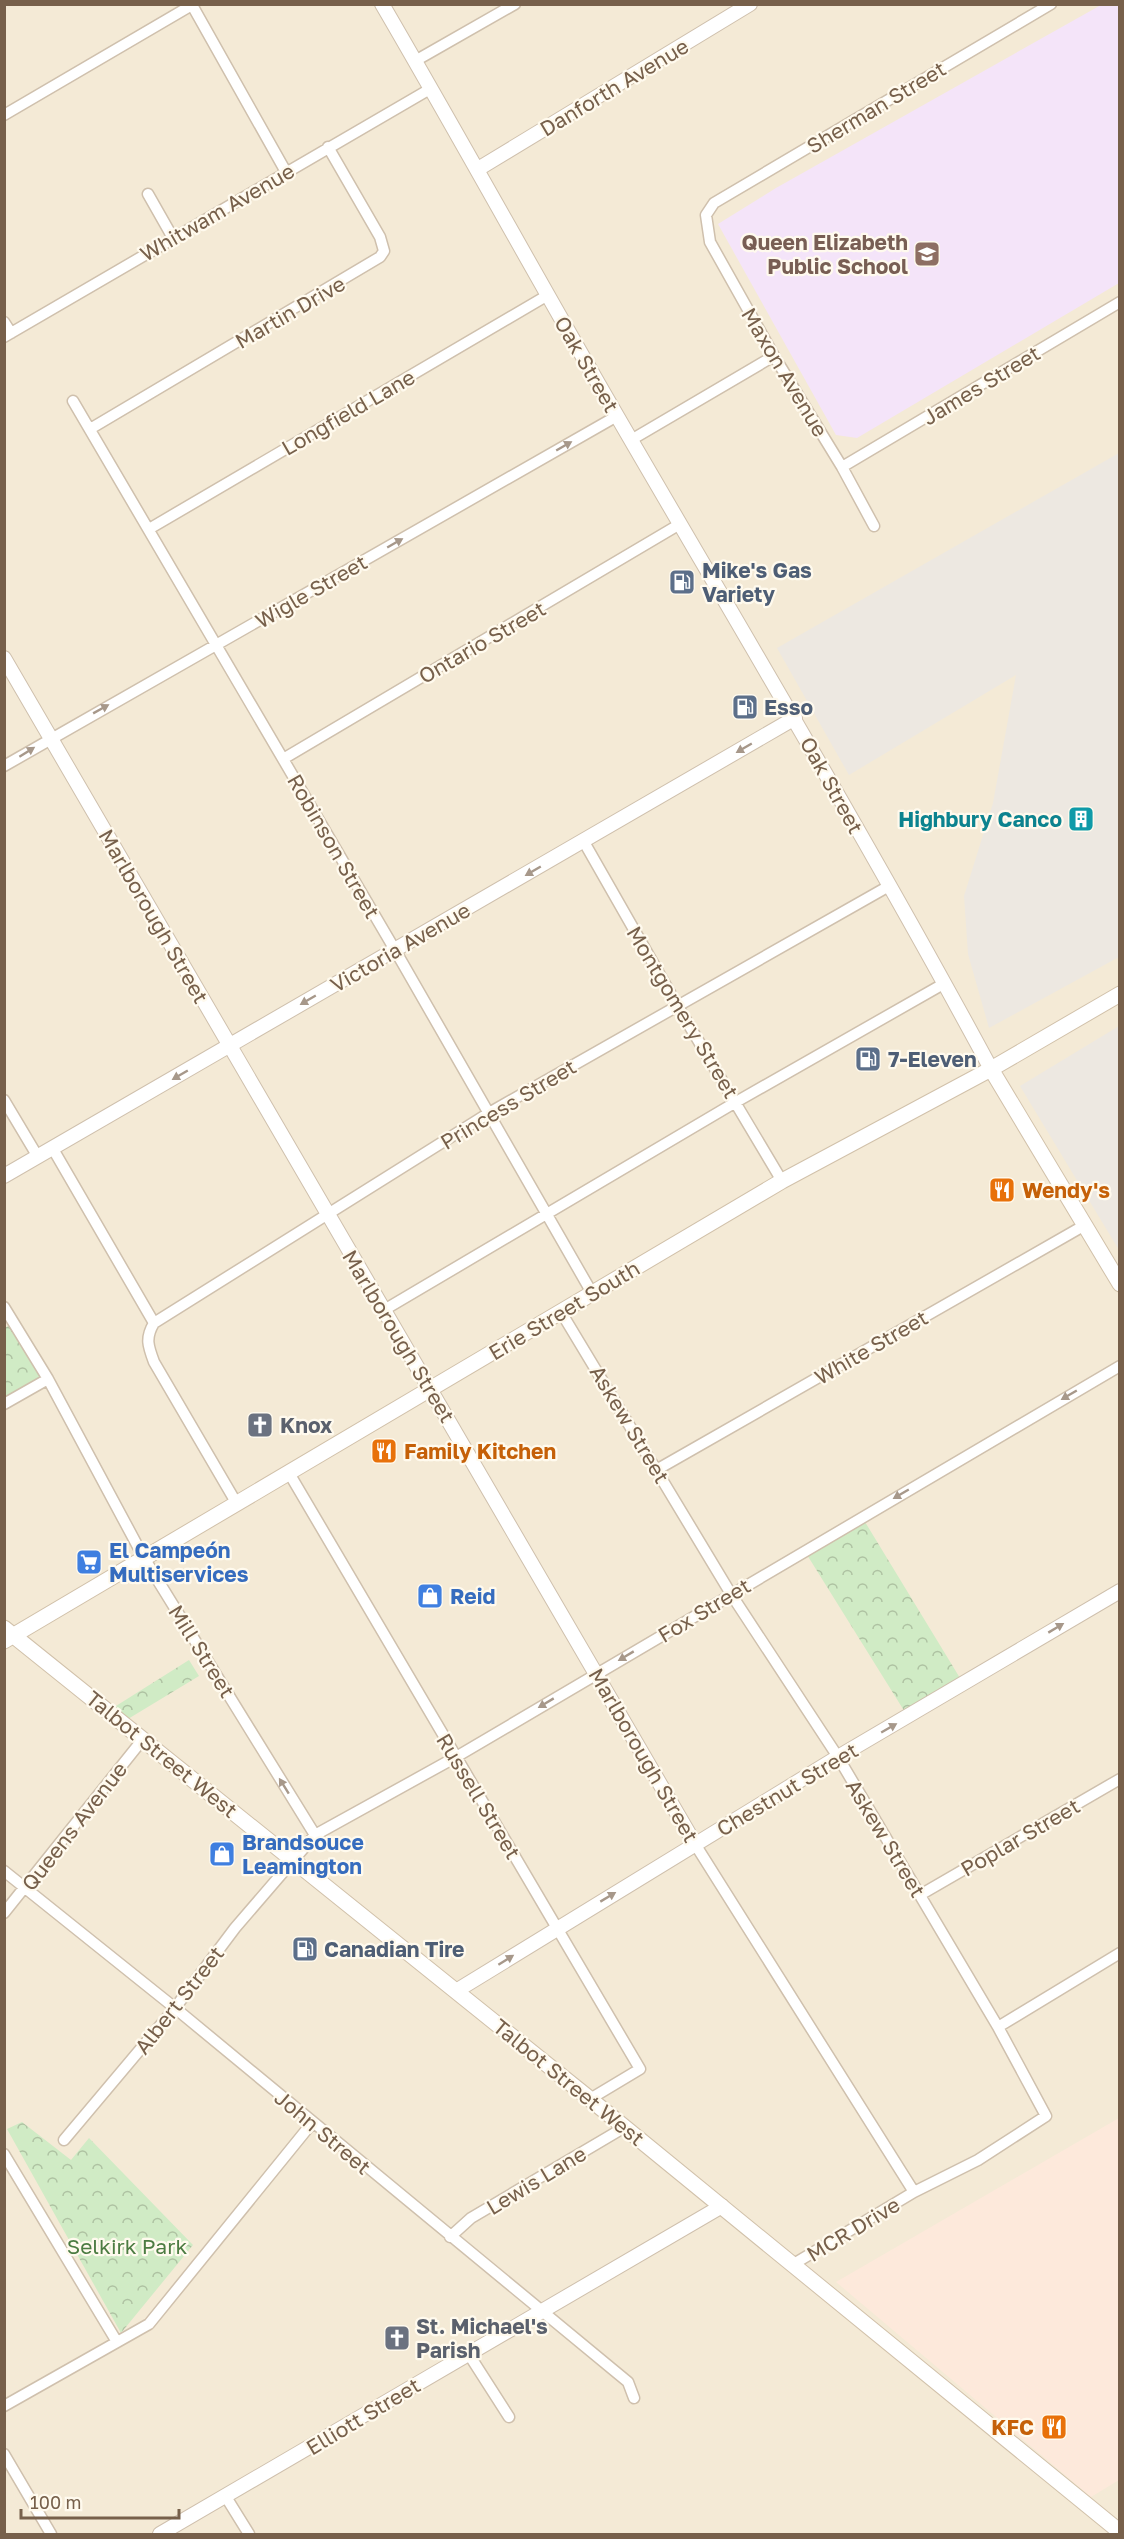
<svg xmlns="http://www.w3.org/2000/svg" width="1124" height="2539" viewBox="0 0 1124 2539" font-family="'Golos Text',sans-serif">
	<defs>
		<pattern id="park-crowns" width="20" height="18" patternUnits="userSpaceOnUse" patternTransform="scale(1.5)"><rect width="20" height="18" fill="#d0ebc5"/><path d="M2 6a3 3 0 1 1 6 0M12 15a3 3 0 1 1 6 0" fill="none" stroke="#aec2a2"/></pattern>
	</defs>
	<rect width="100%" height="100%" fill="#fcf7e7"/>
	<path fill="#f4ead6" d="M5 5H1119V2534H5Z"/>
	<path fill="#fde9db" d="M1119 2118V2480L1091 2497 836 2282Z"/>
	<path fill="#ede8e1" d="M1119 453V957L989 1028 968 954 964 896 993 803 1016 675 849 775 777 648Z
		M1119 1026V1250L1020 1086Z"/>
	<path fill="#f4e4f9" d="M1101 5H1119V283L857 438 836 435 718 224 776 188Z"/>
	<path fill="url(#park-crowns)" d="M14 1322 48 1379 5 1404V1328Z
		M862 1517 963 1683 908 1717 804 1550Z
		M189 1660 199 1676 123 1722 108 1711Z
		M22 2122 71 2160 89 2138 193 2245 121 2333 7 2129Z"/>
	<g fill="none" stroke-linecap="round" stroke-linejoin="round">
		<defs>
			<path id="minor" d="M415 61 515 4
				M4 115 192 5 286 172
				M148 194 173 238
				M4 322 11 333
				M4 337 430 89
				M73 401 395 950 592 1293
				M90 429 380 257 384 251 380 237 328 147
				M631 440 774 356
				M842 467 1120 302
				M874 526 842 467 774 356 710 242 706 215 714 203 1051 4
				M149 529 548 295
				M283 759 680 524
				M4 766 617 416
				M584 842 677 1005 782 1181
				M4 1100 38 1157
				M53 1149 154 1323
				M4 1307 48 1379 144 1558 315 1835
				M384 1310 736 1102 945 983
				M561 1312 731 1594 838 1757 998 2027 1046 2116 978 2160 914 2192 792 2265
				M4 1404 48 1379
				M658 1469 1085 1225
				M289 1473 640 2069 590 2099
				M237 1504 154 1362C148 1346 145 1338 154 1323L489 1113 889 886
				M695 1844 914 2192
				M4 1871 175 2008 628 2382 634 2398
				M920 1895 1120 1779
				M4 1913 143 1739
				M998 2027 1120 1953
				M64 2140 175 2008 235 1928 315 1835 456 1757 1120 1366
				M4 2154 117 2342
				M450 2237 471 2218 625 2127
				M468 2353 509 2417
				M4 2406 149 2324 312 2123
				M4 2454 51 2534
				M226 2497 249 2534"/>
			<path id="tertiary" d="M382 4C462 141 538 280 617 416 743 633 872 848 991 1069
				M478 169 750 4
				M4 658 695 1844
				M4 1176 795 718
				M456 1991 838 1757 1120 1591
				M160 2534 722 2206"/>
			<path id="secondary" d="M991 1069 1120 1284
				M4 1628 590 2099 1120 2532
				M4 1641 782 1181 991 1069 1120 994"/>
		</defs>
		<use href="#minor" stroke="#cfc0ad" stroke-width="13"/>
		<use href="#tertiary" stroke="#cfc0ad" stroke-width="16"/>
		<use href="#secondary" stroke="#d1c1aa" stroke-width="17"/>
		<use href="#minor" stroke="#fff" stroke-width="10"/>
		<use href="#tertiary" stroke="#fff" stroke-width="14"/>
		<use href="#secondary" stroke="#fff" stroke-width="15"/>
	</g>
	<defs><path id="oneway-solid" d="M-6-.8H1V-3.2L6.5 0L1 3.2V.8H-6Z" transform="scale(1.5)"/></defs>
	<g fill="#a7988a">
		<use href="#oneway-solid" transform="translate(564 446) rotate(-30)"/>
		<use href="#oneway-solid" transform="translate(395 543) rotate(-30)"/>
		<use href="#oneway-solid" transform="translate(101 709) rotate(-29)"/>
		<use href="#oneway-solid" transform="translate(744 748) rotate(150)"/>
		<use href="#oneway-solid" transform="translate(27 752) rotate(-32)"/>
		<use href="#oneway-solid" transform="translate(533 871) rotate(150)"/>
		<use href="#oneway-solid" transform="translate(308 1000) rotate(150)"/>
		<use href="#oneway-solid" transform="translate(180 1075) rotate(150)"/>
		<use href="#oneway-solid" transform="translate(1069 1395) rotate(150)"/>
		<use href="#oneway-solid" transform="translate(901 1494) rotate(150)"/>
		<use href="#oneway-solid" transform="translate(1056 1628) rotate(-31)"/>
		<use href="#oneway-solid" transform="translate(626 1656) rotate(149)"/>
		<use href="#oneway-solid" transform="translate(546 1703) rotate(149)"/>
		<use href="#oneway-solid" transform="translate(889 1728) rotate(-30)"/>
		<use href="#oneway-solid" transform="translate(284 1786) rotate(-122)"/>
		<use href="#oneway-solid" transform="translate(608 1897) rotate(-31)"/>
		<use href="#oneway-solid" transform="translate(506 1960) rotate(-32)"/>
	</g>
	<defs>
		<symbol id="school-square" viewBox="-11 -11 22 22"><rect x="-9" y="-9" width="18" height="18" rx="4" fill="#8d6e63" stroke="#fffaee"/><path d="M0-5L7-2L0 1L-7-2ZM-4 1L0 2.5L4 1V4Q0 6-4 4Z" fill="#fff"/></symbol>
		<symbol id="fuel-square" viewBox="-11 -11 22 22"><rect x="-9" y="-9" width="18" height="18" rx="4" fill="#5c6f8a" stroke="#fffaee"/><path d="M-5.5-6h7V0h2V4h1.3V-2.5L3-4.5l.8-.8L6-3V5H2.5V1h-1V6h-7ZM-4.2-4.7v3.2H.2V-4.7Z" fill="#fff"/></symbol>
		<symbol id="building-square" viewBox="-11 -11 22 22"><rect x="-9" y="-9" width="18" height="18" rx="4" fill="#0f9aa8" stroke="#fffaee"/><path d="M-4-6H4V6H1V3H-1V6H-4ZM-2.5-4.3h1.7v1.8h-1.7ZM.8-4.3h1.7v1.8H.8ZM-2.5-1h1.7V.8h-1.7ZM.8-1h1.7V.8H.8Z" fill="#fff"/></symbol>
		<symbol id="restaurant-square" viewBox="-11 -11 22 22"><rect x="-9" y="-9" width="18" height="18" rx="4" fill="#e8710a" stroke="#fffaee"/><path d="M-5-6h1v4h1v-4h1v4h1v-4h1v5L-1.5 .5V6h-2V.5L-5-1ZM5-6V6H3V1.5H1.5Q1.5-4 5-6Z" fill="#fff"/></symbol>
		<symbol id="church-square" viewBox="-11 -11 22 22"><rect x="-9" y="-9" width="18" height="18" rx="4" fill="#6b7280" stroke="#fffaee"/><path d="M-1.2-6h2.4v3.5h3.3v2.4h-3.3V6h-2.4V-.1h-3.3v-2.4h3.3Z" fill="#fff"/></symbol>
		<symbol id="supermarket-square" viewBox="-11 -11 22 22"><rect x="-9" y="-9" width="18" height="18" rx="4" fill="#3f7fe0" stroke="#fffaee"/><path d="M-6-5.5h2.5l.6 2H6L4.5 2H-2.5L-4.4-4H-6ZM-1.5 3.2a1.3 1.3 0 1 0 .1 0ZM3 3.2a1.3 1.3 0 1 0 .1 0Z" fill="#fff"/></symbol>
		<symbol id="shop-square" viewBox="-11 -11 22 22"><rect x="-9" y="-9" width="18" height="18" rx="4" fill="#3f7fe0" stroke="#fffaee"/><path d="M-5-2.5h2.3a2.7 3.5 0 0 1 5.4 0H5L5.5 6h-11ZM-1.5-2.5h3a1.5 2.3 0 0 0-3 0Z" fill="#fff"/></symbol>
	</defs>
	<g fill-rule="evenodd">
		<use href="#school-square" x="912" y="239" width="30" height="30"/>
		<use href="#fuel-square" x="667" y="567" width="30" height="30"/>
		<use href="#fuel-square" x="730" y="692" width="30" height="30"/>
		<use href="#building-square" x="1066" y="804" width="30" height="30"/>
		<use href="#fuel-square" x="853" y="1044" width="30" height="30"/>
		<use href="#restaurant-square" x="987" y="1175" width="30" height="30"/>
		<use href="#church-square" x="245" y="1410" width="30" height="30"/>
		<use href="#restaurant-square" x="369" y="1436" width="30" height="30"/>
		<use href="#supermarket-square" x="74" y="1547" width="30" height="30"/>
		<use href="#shop-square" x="415" y="1581" width="30" height="30"/>
		<use href="#shop-square" x="207" y="1839" width="30" height="30"/>
		<use href="#fuel-square" x="290" y="1934" width="30" height="30"/>
		<use href="#church-square" x="382" y="2323" width="30" height="30"/>
		<use href="#restaurant-square" x="1039" y="2412" width="30" height="30"/>
	</g>
	<g text-anchor="middle" dominant-baseline="central" stroke-width="4.5" stroke-linejoin="round" paint-order="stroke">
		<g font-size="21" fill="#77604b" stroke="#fffaee">
			<text transform="translate(614 87) rotate(-31)">Danforth Avenue</text>
			<text transform="translate(876 107) rotate(-31)">Sherman Street</text>
			<text transform="translate(217 212) rotate(-30)">Whitwam Avenue</text>
			<text transform="translate(290 312) rotate(-30)">Martin Drive</text>
			<text transform="translate(587 364) rotate(60)">Oak Street</text>
			<text transform="translate(785 372) rotate(59)">Maxon Avenue</text>
			<text transform="translate(981 385) rotate(-31)">James Street</text>
			<text transform="translate(348 412) rotate(-30)">Longfield Lane</text>
			<text transform="translate(311 591) rotate(-30)">Wigle Street</text>
			<text transform="translate(482 642) rotate(-30)">Ontario Street</text>
			<text transform="translate(832 785) rotate(61)">Oak Street</text>
			<text transform="translate(334 846) rotate(60)">Robinson Street</text>
			<text transform="translate(154 916) rotate(60)">Marlborough Street</text>
			<text transform="translate(400 947) rotate(-30)">Victoria Avenue</text>
			<text transform="translate(683 1012) rotate(59)">Montgomery Street</text>
			<text transform="translate(508 1104) rotate(-31)">Princess Street</text>
			<text transform="translate(564 1310) rotate(-31)">Erie Street South</text>
			<text transform="translate(399 1336) rotate(59)">Marlborough Street</text>
			<text transform="translate(871 1347) rotate(-30)">White Street</text>
			<text transform="translate(630 1424) rotate(59)">Askew Street</text>
			<text transform="translate(704 1610) rotate(-31)">Fox Street</text>
			<text transform="translate(202 1651) rotate(58)">Mill Street</text>
			<text transform="translate(162 1754) rotate(39)">Talbot Street West</text>
			<text transform="translate(644 1755) rotate(60)">Marlborough Street</text>
			<text transform="translate(787 1789) rotate(-31)">Chestnut Street</text>
			<text transform="translate(479 1796) rotate(59)">Russell Street</text>
			<text transform="translate(74 1826) rotate(-52)">Queens Avenue</text>
			<text transform="translate(1020 1837) rotate(-30)">Poplar Street</text>
			<text transform="translate(886 1838) rotate(59)">Askew Street</text>
			<text transform="translate(179 2000) rotate(-52)">Albert Street</text>
			<text transform="translate(569 2082) rotate(39)">Talbot Street West</text>
			<text transform="translate(323 2132) rotate(40)">John Street</text>
			<text transform="translate(536 2180) rotate(-31)">Lewis Lane</text>
			<text transform="translate(853 2229) rotate(-31)">MCR Drive</text>
			<text transform="translate(363 2416) rotate(-31)">Elliott Street</text>
		</g>
		<g font-size="21" font-weight="bold" fill="#785e54" stroke="#fffaee" text-anchor="end">
			<text x="908" y="242">Queen Elizabeth<tspan x="908" dy="24">Public School</tspan></text>
		</g>
		<g font-size="21" font-weight="bold" fill="#4e5e75" stroke="#fffaee" text-anchor="start">
			<text x="702" y="570">Mike's Gas<tspan x="702" dy="24">Variety</tspan></text>
			<text x="764" y="707">Esso</text>
			<text x="888" y="1059">7-Eleven</text>
			<text x="324" y="1949">Canadian Tire</text>
		</g>
		<g font-size="21" font-weight="bold" fill="#0d838f" stroke="#fffaee" text-anchor="end">
			<text x="1062" y="819">Highbury Canco</text>
		</g>
		<g font-size="21" font-weight="bold" fill="#c56008" stroke="#fffaee" text-anchor="start">
			<text x="1022" y="1190">Wendy's</text>
			<text x="404" y="1451">Family Kitchen</text>
			<text x="1034" y="2427" text-anchor="end">KFC</text>
		</g>
		<g font-size="21" font-weight="bold" fill="#5b616d" stroke="#fffaee" text-anchor="start">
			<text x="280" y="1425">Knox</text>
			<text x="416" y="2326">St. Michael's<tspan x="416" dy="24">Parish</tspan></text>
		</g>
		<g font-size="21" font-weight="bold" fill="#366cbe" stroke="#fffaee" text-anchor="start">
			<text x="109" y="1550">El Campeón<tspan x="109" dy="24">Multiservices</tspan></text>
			<text x="450" y="1596">Reid</text>
			<text x="242" y="1842">Brandsouce<tspan x="242" dy="24">Leamington</tspan></text>
		</g>
		<g font-size="21" fill="#4c7c42" stroke="#fffaee">
			<text x="127" y="2246">Selkirk Park</text>
		</g>
	</g>
	<rect width="1124" height="2539" fill="none" stroke="#77604b" stroke-width="12"/>
	<path d="M21 2509v9h158v-9" fill="none" stroke="#77604b" stroke-width="3"/>
	<text x="30" y="2509" font-size="18" fill="#77604b" stroke="#fffaee" stroke-width="4.5" paint-order="stroke">100 m</text>
</svg>
